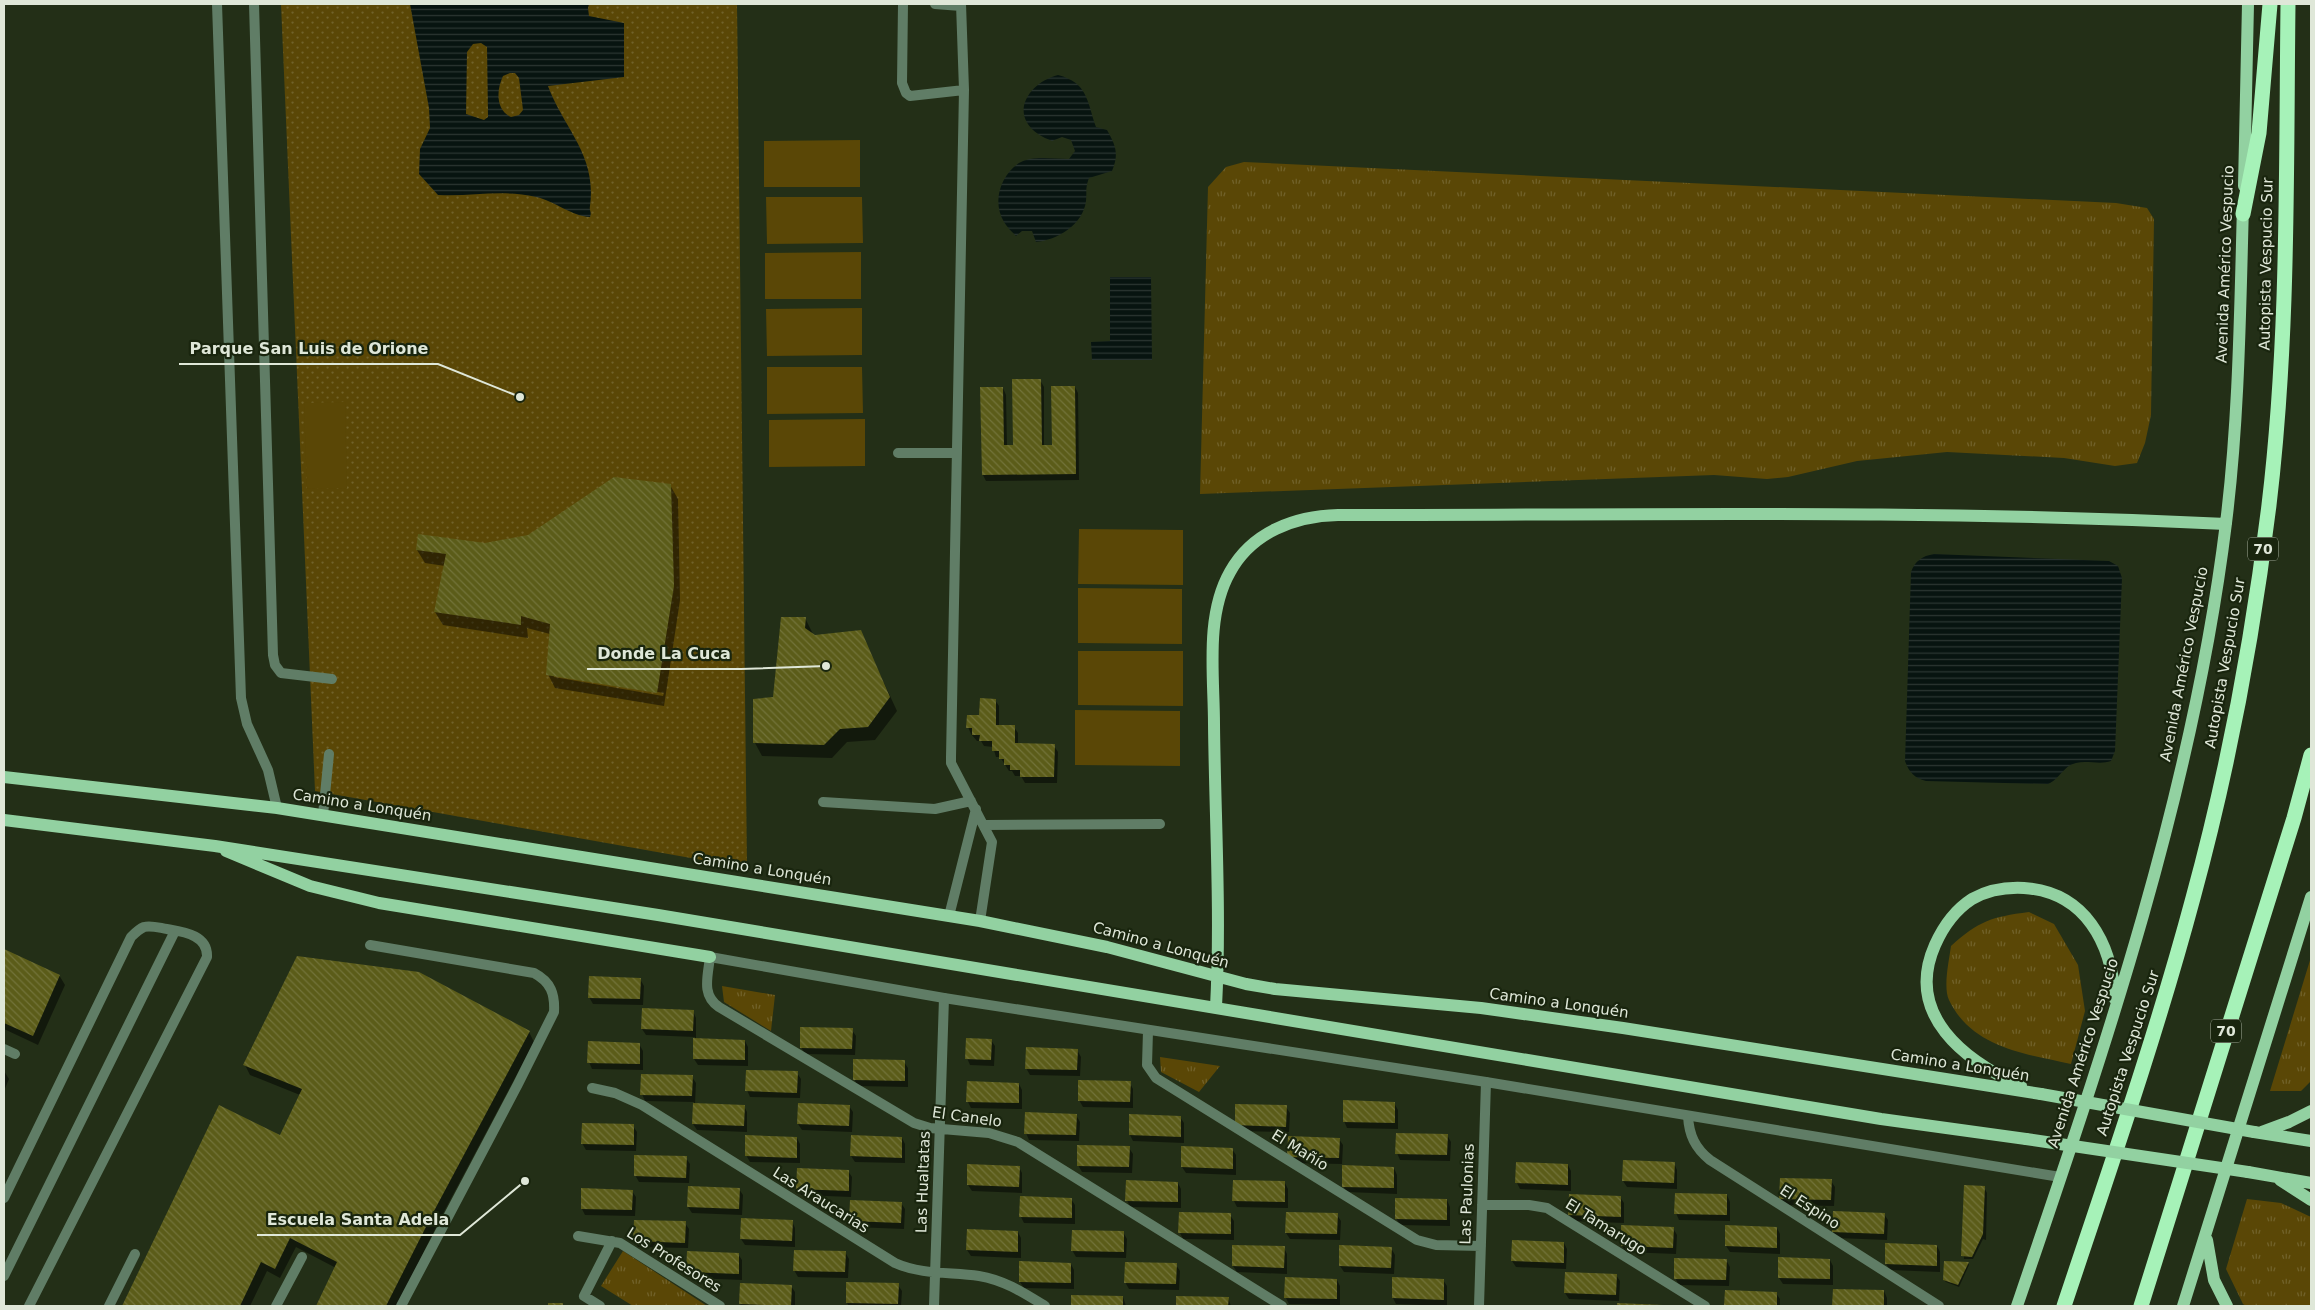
<svg xmlns="http://www.w3.org/2000/svg" width="2315" height="1310" viewBox="0 0 2315 1310" font-family="'DejaVu Sans',sans-serif">
	<defs>
		<pattern id="grass-tufts" width="24" height="20" patternUnits="userSpaceOnUse" patternTransform="scale(1.25)"><rect width="24" height="20" fill="#5a4706"/><path d="M3 7l-1-3M5 7V3M7 7l1-3M15 17l-1-3M17 17v-4M19 17l1-3" fill="none" stroke="#71622a"/></pattern>
		<pattern id="park-dots" width="8" height="8" patternUnits="userSpaceOnUse" patternTransform="scale(1.25)"><rect width="8" height="8" fill="#5a4706"/><path d="M2 2h.1M6 6h.1" fill="none" stroke="#71622a" stroke-width="1.8" stroke-linecap="round"/></pattern>
		<pattern id="water-rules" width="6" height="5" patternUnits="userSpaceOnUse" patternTransform="scale(1.25)"><rect width="6" height="5" fill="#071410"/><path d="M0 2.5h6" fill="none" stroke="#2b3632"/></pattern>
		<pattern id="building-back-hatch" width="6" height="6" patternUnits="userSpaceOnUse" patternTransform="scale(1.25)"><rect width="6" height="6" fill="#5b5c19"/><path d="M-1 5l2 2M0 0l6 6M5-1l2 2" fill="none" stroke="#72733a"/></pattern>
	</defs>
	<rect width="100%" height="100%" fill="#232f17"/>
	<path fill="url(#grass-tufts)" d="M1244 162 2116 203 2147 208 2154 219 2151 415 2145 443 2137 463 2115 466 2064 458 1947 452 1857 461 1788 477 1767 479 1714 475 1200 494 1208 187 1226 167Z
		M2029 912 2054 924 2078 965 2085 1011 2071 1064C2026 1054 1972 1048 1949 1000 1943 987 1949 961 1951 946 1979 921 1991 917 2029 912Z
		M2311 957V1081L2301 1091H2270Z
		M722 986 775 995 771 1031 724 1002Z
		M1160 1057 1220 1066 1199 1092 1161 1072Z
		M2247 1199 2281 1203 2311 1217V1306H2246L2243 1304 2226 1269Z
		M623 1251 707 1306H633L601 1286Z"/>
	<path fill="url(#park-dots)" d="M281 4H737L747 868 315 791Z"/>
	<path fill="#5a4706" d="M860 140V187H764V141Z
		M766 197H862L863 243 767 244Z
		M861 252V299H765V253Z
		M862 308V355L767 356 766 309Z
		M767 367H862L863 413 767 414Z
		M345 402 347 488 307 489 304 403Z
		M865 419V466L769 467V420Z
		M1079 529 1183 530V585L1078 584Z
		M1078 588 1182 589V644L1078 643Z
		M1078 651H1183V706L1078 705Z
		M1075 710 1180 711V766L1075 765Z"/>
	<path fill="url(#water-rules)" fill-rule="evenodd" d="M410 4H589L588 8 589 16 624 23V77L548 86C564 129 597 155 590 206 589 211 592 212 590 217 571 216 555 201 536 197 501 189 472 197 438 195L419 174 420 149 430 128 429 108ZM481 43 487 47 488 117 484 120 466 114 467 52 473 44ZM510 73H515L519 78 523 110 519 115 511 117C496 110 496 91 503 76Z
		M1058 75C1088 83 1087 101 1096 127L1107 130C1116 146 1119 154 1112 171L1089 178C1085 189 1087 191 1086 201 1083 225 1057 240 1036 242L1032 231H1022L1016 236C1012 232 1007 227 1004 222 992 202 1000 176 1019 163 1032 155 1054 159 1069 159L1075 151 1071 140 1062 137 1052 141C1048 139 1042 137 1038 134 1008 113 1030 82 1058 75Z
		M1110 277H1151L1152 360H1092L1091 342 1110 341Z
		M1934 554 2109 561 2118 566 2122 578 2115 751 2111 761C2100 765 2087 760 2076 763 2063 766 2060 779 2048 784L1926 781C1914 778 1909 772 1905 761L1911 572C1915 561 1922 556 1934 554Z"/>
	<path fill="#0007" fill-rule="evenodd" d="M1040 380 1044 387V446H1053L1075 387 1078 393 1079 480 986 481 983 475 1003 388 1006 395 1007 446H1014Z
		M670 485 678 499 680 600 664 706 555 688 548 674 550 634 527 628 528 638 443 625 435 612 445 566 425 563 417 550 485 545 528 536ZM554 675 664 693 663 696 554 677Z
		M805 618 814 636 860 631 897 711 875 740 847 742 832 758 762 756 755 743 754 700 774 698Z
		M995 700 999 706V726L1014 727 1018 733V745L1054 746 1058 752 1057 783H1025L1021 776H1015L1012 771H1009L1000 757H996L993 747 984 746 981 741H977L971 734 968 727Z
		M4 951 59 975 65 985 38 1045 4 1029Z
		M640 979 644 986 643 1005 593 1004 589 997Z
		M643 1010 693 1011 696 1018V1039L745 1041 748 1047V1066L698 1065 694 1059 695 1037 646 1035 642 1029Z
		M852 1030 856 1036 855 1055 805 1054 801 1047Z
		M529 1032 534 1042 439 1221 397 1306H318L336 1268 296 1247 280 1278 267 1271 250 1306H123L220 1107 280 1137 300 1095 250 1075 245 1065Z
		M991 1040 995 1046 994 1066 970 1065 967 1058Z
		M639 1044 643 1051V1070L592 1069 589 1062Z
		M1077 1050 1081 1057 1080 1076 1030 1075 1026 1068Z
		M904 1062 908 1068V1087L858 1086 854 1079Z
		M4 1071 9 1079 4 1091Z
		M797 1073 801 1079 800 1098 750 1097 747 1090Z
		M692 1077 696 1083 695 1104 744 1106 747 1112V1132L697 1130 693 1124 694 1102 645 1101 642 1094Z
		M1130 1083 1133 1089V1108L1083 1107 1079 1100Z
		M1019 1084 1022 1090V1109L971 1108 968 1102Z
		M1394 1103 1398 1110V1129L1347 1128 1344 1121Z
		M849 1106 853 1112 852 1132 802 1130 798 1124Z
		M1286 1107 1290 1113 1289 1132 1239 1131 1236 1125Z
		M1076 1115 1080 1122 1079 1141 1029 1140 1026 1133Z
		M1180 1117 1184 1123V1143L1133 1141 1130 1135Z
		M633 1126 637 1132 636 1151 586 1150 582 1143Z
		M1447 1135 1451 1142 1450 1161 1400 1160 1397 1153Z
		M797 1138 800 1144V1163L750 1162 746 1155Z
		M902 1138 905 1144V1163L855 1162 851 1156Z
		M1339 1139 1343 1145 1342 1164 1292 1163 1288 1157Z
		M1129 1148 1133 1154 1132 1173 1082 1172 1078 1165Z
		M1232 1149 1236 1155V1175L1186 1173 1182 1167Z
		M686 1158 690 1164 689 1183 639 1182 635 1175Z
		M1624 1162 1674 1163 1677 1170V1189L1627 1187 1623 1181Z
		M1568 1165 1571 1171V1191L1520 1189 1517 1183Z
		M1019 1167 1022 1173V1193L972 1191 968 1185Z
		M1394 1168 1397 1175V1194L1347 1192 1343 1186Z
		M848 1171 852 1177 851 1197 801 1195 798 1189Z
		M1831 1181 1835 1187 1834 1206 1784 1205 1780 1198Z
		M1178 1183 1181 1189V1208L1130 1207 1127 1200Z
		M1285 1183 1288 1189V1208L1237 1207 1234 1201Z
		M1984 1187 1987 1193 1986 1240 1983 1239 1973 1259H1964L1963 1233Z
		M739 1189 743 1195 742 1215 692 1213 688 1207Z
		M632 1191 636 1197 635 1216 585 1215 582 1209Z
		M1727 1195 1730 1202V1221L1679 1220 1676 1213Z
		M1620 1197 1624 1203V1223L1573 1221 1570 1215Z
		M1071 1199 1075 1205V1224L1024 1223 1021 1217Z
		M1447 1200 1450 1207V1226L1400 1225 1396 1218Z
		M901 1203 905 1209 904 1229 854 1227 850 1221Z
		M1884 1214 1888 1220 1887 1240 1837 1238 1833 1232Z
		M1230 1215 1234 1221V1240L1183 1239 1180 1233Z
		M1337 1215 1341 1221 1340 1240 1290 1239 1286 1233Z
		M792 1221 795 1228V1247L745 1245 741 1239Z
		M685 1223 689 1229 688 1248 638 1247 634 1241Z
		M1623 1227 1673 1228 1677 1235 1676 1254 1626 1252 1622 1246Z
		M1777 1228 1780 1234V1254L1730 1252 1726 1246Z
		M1018 1232 1021 1238V1258L971 1256 967 1250Z
		M1123 1232 1127 1239 1126 1258 1076 1257 1072 1250Z
		M1564 1243 1567 1249 1566 1269 1516 1267 1512 1261Z
		M1937 1246 1940 1252V1272L1890 1270 1886 1264Z
		M1284 1248 1287 1254V1274L1237 1272 1233 1266Z
		M1391 1248 1395 1255 1394 1274 1344 1272 1340 1266Z
		M845 1252 849 1259 848 1278 798 1277 794 1270Z
		M738 1254 742 1260V1280L691 1278 688 1272Z
		M1726 1260 1730 1267 1729 1286 1679 1285 1675 1278Z
		M1830 1260 1833 1266V1285L1783 1284 1779 1278Z
		M1968 1263 1969 1265 1959 1287 1946 1282 1944 1280Z
		M1071 1264 1074 1270V1289L1024 1288 1020 1282Z
		M1176 1265 1180 1271 1179 1290 1129 1289 1125 1282Z
		M1616 1275 1620 1281 1619 1301 1569 1299 1565 1293Z
		M1337 1280 1340 1286V1305L1289 1304 1286 1298Z
		M1443 1280 1447 1286V1306L1396 1304 1393 1298Z
		M898 1285 902 1291 901 1306H849L847 1303Z
		M791 1286 795 1292V1306H742L740 1304Z
		M1834 1290 1884 1291 1887 1298V1306H1833Z
		M1726 1291 1776 1293 1780 1299V1306H1726Z
		M1072 1296 1123 1297 1126 1306H1072Z
		M1177 1297 1228 1298 1231 1306H1177Z"/>
	<path fill="url(#building-back-hatch)" d="M1012 379H1041L1042 445H1052L1051 386H1075L1076 474 982 475 980 387H1003L1004 445H1013Z
		M614 477 671 484 674 586 657 693 546 675 550 624 521 616V625L434 612 446 554 416 550 418 534 485 543 528 535Z
		M781 617H806L805 628 815 635 861 630 890 697 868 727 840 729 824 745 753 743V699L773 697Z
		M980 698 996 699V725H1015V743L1055 744 1054 777H1020V770H1010V765H1004V759H999V751H992V741H979L980 735H972V728H966L967 715H979Z
		M4 949 60 975 33 1036 4 1023Z
		M297 956 419 972 530 1031 434 1211 386 1306H316L337 1262 290 1238 275 1269 261 1262 240 1306H122L219 1105 280 1135 302 1089 243 1065Z
		M589 976 641 978 640 999 588 998Z
		M642 1008 694 1010 693 1031 641 1029Z
		M800 1027 853 1028 852 1049 800 1048Z
		M693 1038 745 1040V1060L693 1059Z
		M966 1038 992 1039 991 1060 965 1059Z
		M588 1041 640 1043V1064L587 1063Z
		M1026 1047 1078 1049 1077 1070 1025 1069Z
		M853 1059 905 1060V1081L853 1080Z
		M746 1070 798 1071 797 1093 745 1091Z
		M641 1074 693 1075 692 1096 640 1095Z
		M1078 1080 1131 1081 1130 1102 1078 1101Z
		M967 1081 1019 1083V1103L966 1102Z
		M1343 1100 1395 1102V1123L1343 1122Z
		M693 1103 745 1105 744 1126 692 1124Z
		M798 1103 850 1105 849 1126 797 1124Z
		M1235 1104 1287 1105 1286 1127 1235 1125Z
		M1025 1112 1077 1114 1076 1135 1024 1134Z
		M1129 1114 1181 1116V1137L1129 1135Z
		M582 1123 634 1124V1145L581 1144Z
		M1396 1133 1448 1134 1447 1155 1395 1154Z
		M745 1135 797 1137V1158L745 1156Z
		M851 1135 902 1137V1158L850 1156Z
		M1288 1136 1340 1138 1339 1158 1287 1157Z
		M1077 1145 1130 1146 1129 1167 1077 1166Z
		M1181 1146 1233 1148V1169L1181 1167Z
		M634 1155 687 1156 686 1178 634 1176Z
		M1623 1160 1675 1162 1674 1183 1622 1181Z
		M1516 1162 1568 1164V1185L1515 1183Z
		M967 1164 1020 1166 1019 1187 967 1185Z
		M1342 1165 1394 1167V1188L1342 1187Z
		M797 1168 849 1170V1191L796 1189Z
		M1780 1178 1832 1179 1831 1200 1779 1199Z
		M1126 1180 1178 1182V1202L1125 1201Z
		M1233 1180 1285 1181V1202L1232 1201Z
		M1964 1185 1985 1186 1983 1234 1972 1257 1961 1256Z
		M688 1186 740 1188 739 1209 687 1207Z
		M581 1188 633 1190 632 1210 581 1209Z
		M1675 1193 1727 1194V1215L1674 1214Z
		M1569 1194 1621 1196V1217L1568 1215Z
		M1020 1196 1072 1198V1218L1019 1217Z
		M1395 1198 1447 1199V1220L1395 1219Z
		M850 1200 902 1202 901 1223 849 1221Z
		M1833 1211 1885 1213 1884 1234 1832 1232Z
		M1179 1212 1231 1213V1234L1178 1233Z
		M1286 1212 1338 1213 1337 1234 1285 1233Z
		M741 1218 793 1220 792 1241 740 1239Z
		M634 1220 686 1221 685 1243 633 1241Z
		M1621 1225 1674 1227 1673 1248 1621 1246Z
		M1725 1225 1777 1227V1248L1725 1246Z
		M967 1229 1018 1231V1252L966 1250Z
		M1072 1230 1124 1231V1252L1071 1251Z
		M1512 1240 1564 1242V1263L1511 1261Z
		M1885 1243 1937 1245V1266L1885 1264Z
		M1232 1245 1285 1246 1284 1268 1232 1266Z
		M1339 1245 1392 1247 1391 1268 1339 1266Z
		M794 1250 846 1251 845 1272 793 1271Z
		M687 1251 739 1253V1274L686 1272Z
		M1778 1257 1830 1259V1279L1778 1278Z
		M1674 1258 1727 1259 1726 1280 1674 1279Z
		M1019 1261 1071 1263V1283L1019 1282Z
		M1944 1261 1969 1262 1958 1285 1943 1280Z
		M1125 1262 1177 1263 1176 1284 1124 1283Z
		M1565 1272 1617 1274 1616 1295 1564 1293Z
		M1285 1277 1337 1279V1299L1284 1298Z
		M1392 1277 1444 1279V1300L1392 1298Z
		M846 1282 899 1283 898 1304 846 1303Z
		M740 1283 792 1285 791 1306 739 1304Z
		M1833 1289 1884 1290V1306H1832Z
		M1725 1290 1777 1292V1306H1724Z
		M1071 1295 1123 1296V1306H1071Z
		M1176 1296 1229 1297 1228 1306H1176Z
		M548 1303H563V1306H548Z
		M1617 1303 1663 1305V1306H1617Z"/>
	<g fill="none" stroke-linecap="round" stroke-linejoin="round">
		<path stroke="#607d66" stroke-width="10" d="M217 4 241 698 247 724 268 770 277 808
			M254 4 273 655 275 665 281 673 332 679
			M903 4 902 83 906 93 910 96 964 90
			M935 4 961 6
			M961 4 964 90 951 757V763L992 842 980 921
			M898 453H957
			M823 802 935 809 971 801
			M323 815 329 754
			M985 825 1160 824
			M949 916 976 809
			M370 945 534 973C551 982 555 994 554 1012L518 1084 401 1306
			M4 1049 15 1054
			M4 1198 131 937C135 933 139 929 144 927 151 925 160 928 167 929 184 932 208 935 207 957L29 1306
			M4 1276 175 931
			M109 1306 135 1254
			M276 1306 302 1257"/>
		<path stroke="#607d66" stroke-width="10" d="M710 957C708 976 701 995 719 1007L914 1123 930 1128 989 1133 1018 1142 1282 1306
			M1148 1031 1147 1065 1156 1078 1417 1240 1436 1245 1481 1246
			M592 1088 615 1093 642 1105 895 1263C922 1275 950 1272 979 1276 1004 1280 1024 1293 1045 1306
			M1688 1116C1689 1135 1695 1148 1710 1160L1939 1306
			M1482 1205H1529L1547 1208 1705 1306
			M578 1236 620 1243 720 1306
			M600 1306 584 1296 612 1241
			M934 1306 944 998
			M1479 1306 1486 1082"/>
		<path stroke="#607d66" stroke-width="10" d="M710 957 944 998 1486 1082 2060 1177"/>
		<path stroke="#92d1a1" stroke-width="12" d="M2244 186 2248 4
			M4 777 277 808 980 921 1107 947 1246 984 1275 989 1481 1008 1623 1028 2041 1094
			M4 820 215 846 658 915 1881 1119 2026 1139
			M226 851 310 886 379 903 710 957
			M1216 1007C1221 913 1215 818 1214 724 1214 676 1205 616 1230 572 1252 532 1295 516 1338 515 1634 515 1930 509 2226 524
			M2021 1086C1965 1061 1904 1015 1935 945 1943 927 1955 910 1972 899 1988 890 2005 887 2024 888 2085 892 2112 943 2115 999
			M2254 1132 2311 1141
			M2262 1132 2289 1122 2311 1111
			M2248 1172 2311 1183
			M2280 1180 2311 1200
			M2207 1240 2214 1280 2227 1306
			M2017 1306C2104 1051 2193 792 2226 523 2239 418 2240 312 2243 206
			M2183 1306 2311 897"/>
		<path stroke="#a6f2b8" stroke-width="15" d="M2243 214 2259 133 2270 4
			M2064 1306C2109 1171 2156 1036 2193 898 2228 770 2253 637 2269 505 2289 338 2286 171 2288 4
			M2141 1306 2294 818 2311 755"/>
		<path stroke="#92d1a1" stroke-width="12" d="M2041 1094 2254 1132
			M2026 1139 2248 1172"/>
	</g>
	<g text-anchor="middle" dominant-baseline="central" stroke-width="4.5" stroke-linejoin="round" paint-order="stroke">
		<g fill="#19250e" stroke="#a4ad9b" stroke-width="1">
			<rect x="2248" y="537.5" width="30" height="23" rx="4"/>
			<rect x="2211" y="1019.5" width="30" height="23" rx="4"/>
		</g>
		<g font-size="14" font-weight="bold" fill="#dfe7d8">
			<text x="2263" y="549">70</text>
			<text x="2226" y="1031">70</text>
		</g>
		<g font-size="15" fill="#dfe7d8" stroke="#19250e">
			<text transform="translate(2225 264) rotate(-88)">Avenida Américo Vespucio</text>
			<text transform="translate(2266 264) rotate(-89)">Autopista Vespucio Sur</text>
			<text transform="translate(2225 663) rotate(-80)">Autopista Vespucio Sur</text>
			<text transform="translate(2184 664) rotate(-79)">Avenida Américo Vespucio</text>
			<text transform="translate(362 805) rotate(9)">Camino a Lonquén</text>
			<text transform="translate(762 869) rotate(9)">Camino a Lonquén</text>
			<text transform="translate(1161 945) rotate(15)">Camino a Lonquén</text>
			<text transform="translate(1559 1003) rotate(8)">Camino a Lonquén</text>
			<text transform="translate(2083 1053) rotate(-72)">Avenida Américo Vespucio</text>
			<text transform="translate(2128 1053) rotate(-72)">Autopista Vespucio Sur</text>
			<text transform="translate(1960 1065) rotate(9)">Camino a Lonquén</text>
			<text transform="translate(967 1117) rotate(8)">El Canelo</text>
			<text transform="translate(1300 1150) rotate(32)">El Mañío</text>
			<text transform="translate(923 1182) rotate(-88)">Las Hualtatas</text>
			<text transform="translate(1467 1194) rotate(-88)">Las Paulonias</text>
			<text transform="translate(821 1200) rotate(32)">Las Araucarias</text>
			<text transform="translate(1810 1207) rotate(33)">El Espino</text>
			<text transform="translate(1606 1227) rotate(32)">El Tamarugo</text>
			<text transform="translate(674 1260) rotate(32)">Los Profesores</text>
		</g>
	</g>
	<path fill="none" stroke="#dfe7d8" stroke-width="2" d="M520 397L438 364H179M826 666L741 669H587M525 1181L460 1235H257"/>
	<g fill="#dfe7d8" stroke="#19250e" stroke-width="2">
		<circle cx="520" cy="397" r="5"/>
		<circle cx="826" cy="666" r="5"/>
		<circle cx="525" cy="1181" r="5"/>
	</g>
	<g font-size="16" text-anchor="middle" font-weight="bold" fill="#dfe7d8" stroke="#19250e" stroke-width="4.5" stroke-linejoin="round" paint-order="stroke">
		<text x="309" y="354">Parque San Luis de Orione</text>
		<text x="664" y="659">Donde La Cuca</text>
		<text x="358" y="1225">Escuela Santa Adela</text>
	</g>
	<rect width="2315" height="1310" fill="none" stroke="#dfe7d8" stroke-width="10"/>
</svg>
